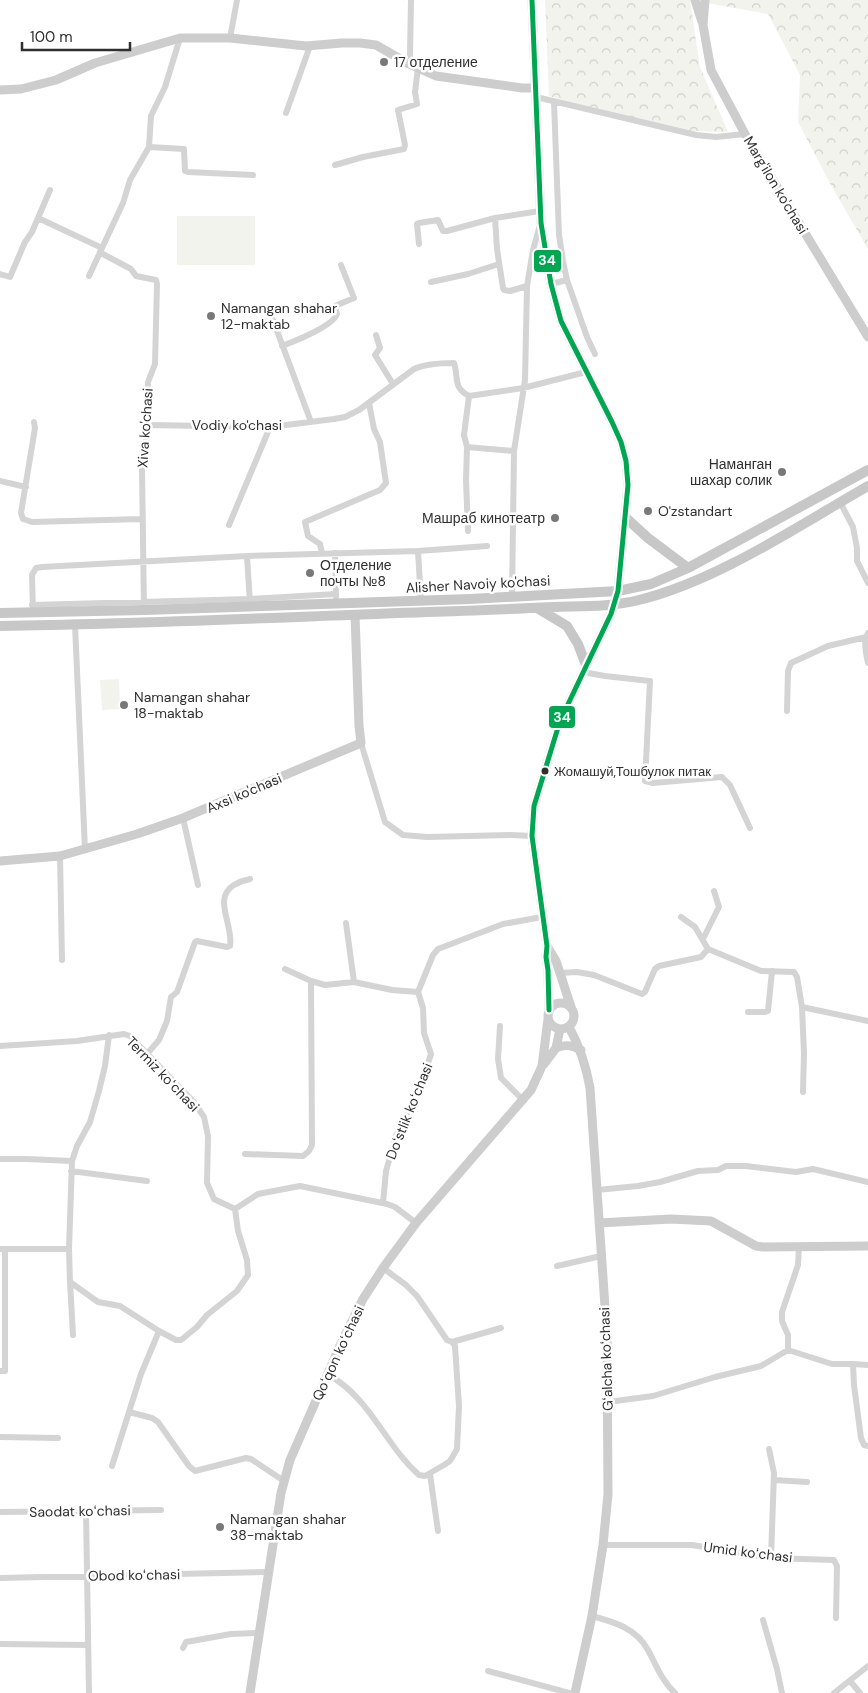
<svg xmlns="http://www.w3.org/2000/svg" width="868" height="1693" viewBox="0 0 868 1693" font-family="'DM Sans',sans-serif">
	<defs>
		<pattern id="forest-crowns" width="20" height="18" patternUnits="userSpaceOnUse" patternTransform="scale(1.25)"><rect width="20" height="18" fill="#f2f3ed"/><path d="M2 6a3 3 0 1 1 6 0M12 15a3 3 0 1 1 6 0" fill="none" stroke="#d0d1cc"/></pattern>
	</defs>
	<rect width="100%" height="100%" fill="#fff"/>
	<path fill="#f2f3ed" d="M177 216H255V265H177Z
		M119 679 120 709 102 710 100 680Z"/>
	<path fill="url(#forest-crowns)" d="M545 0H690L700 67 728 132 689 131 569 102 549 96Z
		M707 0H868V249L832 187 798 122 800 75 768 14 707 3Z"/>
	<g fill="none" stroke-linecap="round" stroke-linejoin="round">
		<path stroke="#d4d4d4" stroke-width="6" d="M230 38 237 0
			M409 64 410 54 411 0
			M536 97 696 135 716 137 745 134
			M554 102 559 235 563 261 567 280 587 337 595 354
			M286 113 310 46
			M149 147 184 149 185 171 188 172 253 175
			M335 165 363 157 404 149 405 145 398 110 417 104 415 92 418 68
			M38 218 102 248
			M495 218 497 249 503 288 504 290 510 291 527 286
			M419 244 417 224 419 223 438 220 443 231H447L495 218 540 211
			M101 253 131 269 136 276 156 280 157 284 155 364 148 382 146 442 142 469 144 610
			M0 274 10 277 25 242 32 232 50 190
			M89 276 123 203 130 180 149 147 151 116 165 87 180 38
			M431 282 468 274 499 264
			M551 284 567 280
			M273 320 311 422
			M376 335 380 348 375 355 393 384
			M282 346C295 341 333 326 337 314L335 306 354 298 341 265
			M34 422 35 428 21 513 23 519 32 522 142 519
			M146 425 270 427 334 419 345 417 359 410 414 369C425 364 441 363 454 363 459 377 452 387 469 396L523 388 586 372
			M467 447 514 451
			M0 481 26 487
			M840 502 853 527 857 548V561L868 583
			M229 525 270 427
			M468 531 466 480 467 447 464 435 469 396
			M418 551 421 601
			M322 553 320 544 308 536 305 522 380 490 386 483 380 442 374 429 369 403
			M335 553 336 597
			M247 556 250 603
			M512 597 514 451 525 380 527 286 533 250 540 225
			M32 605 250 599 336 594
			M33 613 32 575 36 568 42 567 247 556 418 551 487 546
			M75 625 85 850
			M868 633C863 642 866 653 868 663
			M583 672 605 676 650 681 645 781 653 783 722 777 730 785 750 828
			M787 711 788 671 791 663 828 646 866 637
			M361 743 385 822 403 835 427 837 511 835 532 836
			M183 818 198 885
			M60 856 62 960
			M681 917 695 927 708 949
			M346 923 354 982
			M703 939 719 907 714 891
			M285 969 311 981 325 985 354 982 392 990 418 992 433 955 438 949 503 924 542 917
			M560 973 577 972 594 975 642 994 645 992 655 969 659 966 701 957 708 949 761 971 794 972 797 977 802 1007 868 1021
			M802 1007 804 1053 803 1092
			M748 1012H765L768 1011 772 971
			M500 1026 498 1059 501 1078 524 1101
			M109 1035 105 1066 99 1091 90 1122 77 1146 72 1161 69 1249 70 1282 98 1302 120 1306 159 1331 176 1340H181L197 1327 207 1315 237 1291 248 1275 247 1260 238 1231 235 1209
			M0 1046 77 1041 124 1034 130 1036 193 1101 204 1117 208 1136 207 1183 214 1199 235 1209 258 1194 300 1186 387 1204 395 1207 416 1223
			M147 1054 159 1040 167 1021 171 997 177 992 195 942 197 941 227 947 230 946C234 926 212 898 234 885 239 882 245 880 250 879
			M245 1154 303 1156 309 1151 312 1145 311 981
			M0 1159H27L72 1161
			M71 1171 147 1181
			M597 1190 638 1186 660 1182 698 1171 718 1170 726 1166H746L796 1172 813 1169 868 1182
			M383 1203 386 1171 396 1136 421 1085 431 1054 424 1033 423 1008 418 992
			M0 1249H69
			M557 1266 601 1256
			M70 1282 73 1335
			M159 1331 141 1374 129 1412 152 1418 158 1422 189 1466 195 1471 246 1458 251 1459 284 1481
			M452 1342 501 1328
			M788 1350 832 1364H853L854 1385 861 1438 864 1445 868 1446
			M853 1364 868 1365
			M0 1371H5V1249
			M327 1374C371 1398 384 1444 419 1475L425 1476 444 1465 450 1461 457 1449 459 1406 455 1346 452 1342 447 1340 417 1296 406 1285 383 1268
			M608 1402 653 1396 715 1377 761 1366 788 1350V1335L782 1321V1312L798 1265 799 1247
			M0 1437 58 1438
			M769 1449 774 1473 771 1558
			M112 1466 129 1412
			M430 1474 438 1531
			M774 1480 807 1482
			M86 1511 89 1693
			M0 1512 161 1510
			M603 1545H692L771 1558 834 1560 837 1566 836 1618
			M0 1578 269 1572
			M592 1616C614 1622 636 1628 648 1650 656 1665 662 1681 675 1693
			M763 1620 777 1669 782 1693
			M0 1644 88 1645
			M183 1648 186 1642 231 1634 259 1633
			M488 1671 569 1693
			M850 1681 860 1693
			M834 1693 868 1666"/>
		<path stroke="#cdcdcd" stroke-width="9" d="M532 0 541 223 551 284 561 321 612 422 621 442 626 461 628 485 618 591 614 604 611 614 560 721 534 806 532 836 547 946 546 957 548 970 549 1010
			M695 0 702 22
			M705 0 703 25 711 70 745 134 868 337
			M0 90 21 89 56 80 95 63 180 38H230L306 46 342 43H360L376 45 409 64 436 76 522 88H535
			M0 861 60 856 137 834 183 818 361 743 359 726 355 615
			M547 946 556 961 571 1007
			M548 1016a13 13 0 1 1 26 0a13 13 0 1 1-26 0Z
			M569 1027C580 1047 586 1065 590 1088L607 1336 608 1494 603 1545 592 1616 575 1693
			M556 1048C565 1044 572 1045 581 1050
			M544 1064 556 1048 560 1029
			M599 1223 671 1219 711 1221 756 1246 763 1247 868 1246
			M250 1693 281 1493 290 1460 343 1339 363 1299 383 1268 416 1223 531 1090 542 1066 548 1019"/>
		<path stroke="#c7c7c7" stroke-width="10" d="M626 518 648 538 688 568
			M537 608 567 626 578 644 586 665
			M0 613 144 610 470 599 618 591 651 584 688 568 868 470
			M0 626C143 624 285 617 428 612 470 611 512 609 554 607 582 606 611 607 639 600 717 581 798 526 868 486"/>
		<defs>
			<path id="bus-1" d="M532 0 541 223 551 284 561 321 612 422 621 442 626 461 628 485 618 591 614 604 611 614 560 721 534 806 532 836 547 946 546 957 548 970 549 1010"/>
		</defs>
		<use href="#bus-1" stroke="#fff" stroke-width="9"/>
		<use href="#bus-1" stroke="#00a651" stroke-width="5"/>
	</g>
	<g fill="#787878" stroke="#fff" stroke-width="2">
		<circle cx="384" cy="62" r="5"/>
		<circle cx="211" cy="316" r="5"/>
		<circle cx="782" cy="472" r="5"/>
		<circle cx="648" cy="511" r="5"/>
		<circle cx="555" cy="518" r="5"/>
		<circle cx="310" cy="573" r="5"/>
		<circle cx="124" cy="705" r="5"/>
		<circle cx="220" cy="1527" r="5"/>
	</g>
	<circle fill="#2f2f2f" stroke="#fff" stroke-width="2" cx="545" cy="771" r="4.5"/>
	<g text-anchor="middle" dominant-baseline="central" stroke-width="5" stroke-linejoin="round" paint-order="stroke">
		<g font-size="13" fill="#2f2f2f" stroke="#fff" text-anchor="start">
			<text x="554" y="771">Жомашуй,Тошбулок питак</text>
		</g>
		<g font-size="14" fill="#2f2f2f" stroke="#fff" text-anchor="start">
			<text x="394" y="62">17 отделение</text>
			<text x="221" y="308">Namangan shahar<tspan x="221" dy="16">12-maktab</tspan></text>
			<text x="772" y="464" text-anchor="end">Наманган<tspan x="772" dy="16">шахар солик</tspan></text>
			<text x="658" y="511">O'zstandart</text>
			<text x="545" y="518" text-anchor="end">Машраб кинотеатр</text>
			<text x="320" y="565">Отделение<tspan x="320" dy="16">почты №8</tspan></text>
			<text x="134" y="697">Namangan shahar<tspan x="134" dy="16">18-maktab</tspan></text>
			<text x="230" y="1519">Namangan shahar<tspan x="230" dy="16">38-maktab</tspan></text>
		</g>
		<g font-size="14" fill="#2f2f2f" stroke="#fff">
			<text transform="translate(776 185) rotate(59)">Marg'ilon ko'chasi</text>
			<text x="237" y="425">Vodiy ko'chasi</text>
			<text transform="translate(145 428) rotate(-86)">Xiva ko'chasi</text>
			<text transform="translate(478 584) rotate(-3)">Alisher Navoiy ko'chasi</text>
			<text transform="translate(244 793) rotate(-23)">Axsi ko'chasi</text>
			<text transform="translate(163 1074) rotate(46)">Termiz koʻchasi</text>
			<text transform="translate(409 1111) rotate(-68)">Doʻstlik koʻchasi</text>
			<text transform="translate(338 1353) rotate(-65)">Qoʻqon koʻchasi</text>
			<text transform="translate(606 1359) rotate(-92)">Gʻalcha koʻchasi</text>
			<text transform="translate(80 1511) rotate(-1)">Saodat koʻchasi</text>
			<text transform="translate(748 1552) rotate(7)">Umid koʻchasi</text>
			<text transform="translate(134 1575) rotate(-1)">Obod koʻchasi</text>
		</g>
	</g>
	<g stroke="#fff" stroke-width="2">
		<rect x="533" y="249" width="29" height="24" rx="5" fill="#00a651"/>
		<rect x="548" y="705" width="28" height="24" rx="5" fill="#00a651"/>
	</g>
	<g font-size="14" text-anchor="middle" font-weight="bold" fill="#fff">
		<text x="547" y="265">34</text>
		<text x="562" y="722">34</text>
	</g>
	<path d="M22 42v8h108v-8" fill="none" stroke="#2f2f2f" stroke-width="2.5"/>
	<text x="30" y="42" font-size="15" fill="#2f2f2f" stroke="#ffffff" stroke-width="4" paint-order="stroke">100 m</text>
</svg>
